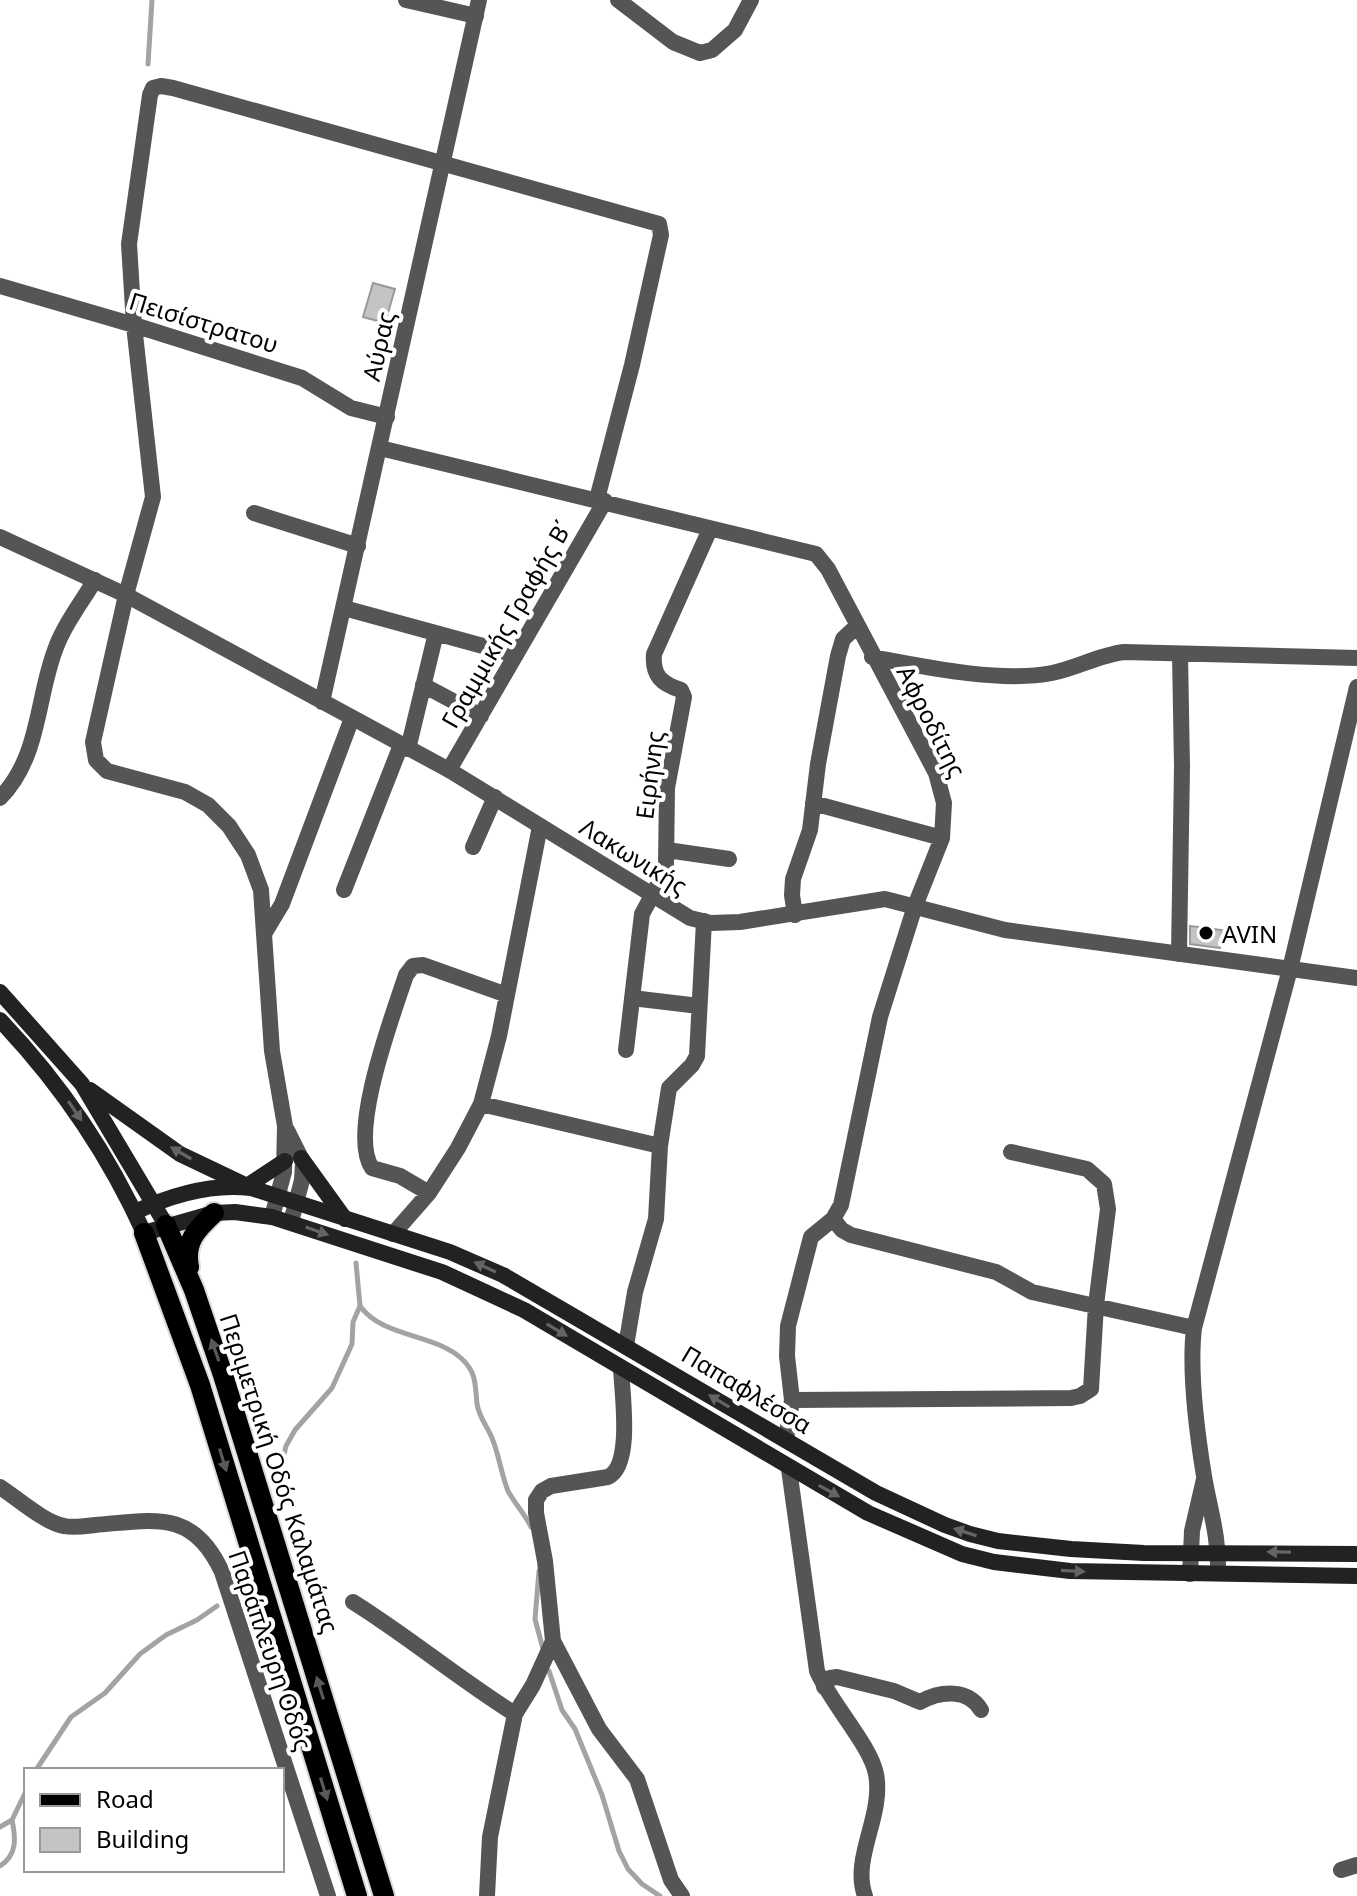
<svg xmlns="http://www.w3.org/2000/svg" width="1357" height="1896" viewBox="0 0 1357 1896" font-family="'Noto Sans',sans-serif">
	<rect width="100%" height="100%" fill="#fff"/>
	<g fill="none" stroke-linecap="round" stroke-linejoin="round">
		<path stroke="#a3a3a3" stroke-width="5" d="M148 64 152 0
			M360 1306C383 1338 434 1333 462 1359 477 1373 475 1386 477 1404 479 1417 487 1426 492 1438 499 1455 501 1473 508 1491 515 1504 525 1514 531 1527
			M282 1463 286 1446 295 1430 332 1388 352 1344 353 1322 360 1306 356 1263
			M539 1571 535 1619 543 1649
			M549 1671 562 1710 575 1729 602 1795 619 1851 628 1869 642 1884 660 1896
			M36 1770 71 1717 105 1693 140 1654 166 1635 197 1620 217 1606
			M0 1827 12 1820 26 1791
			M0 1866C17 1855 16 1839 12 1820"/>
	</g>
	<path fill="#c4c4c4" stroke="#999" stroke-width="2" d="M373 283 395 289 385 323 363 317Z
		M1190 926 1222 930 1220 948 1190 944Z"/>
	<g fill="none" stroke-linecap="round" stroke-linejoin="round">
		<defs>
			<path id="primary" d="M166 1225 194 1290 223 1375 384 1896
				M144 1233 200 1385 357 1896
				M189 1267C184 1241 197 1229 214 1213"/>
		</defs>
		<use href="#primary" stroke="#dbdbdb" stroke-width="24"/>
		<path stroke="#555" stroke-width="16" d="M406 0 476 16
			M618 0 673 42 700 53 712 50 735 30 751 0
			M0 286 134 325 302 378 351 408 387 417
			M380 448 816 554 828 569 936 773 944 803 942 838 915 906 880 1017 841 1205 833 1219 811 1237 788 1326 787 1356 792 1400 786 1440
			M254 513 358 546
			M344 608 516 655
			M872 657C925 667 1000 683 1052 673 1077 668 1099 655 1124 652L1357 658
			M423 685 481 716
			M408 749 436 633
			M449 770 605 501
			M0 798C40 757 36 701 55 650 64 625 81 603 95 580
			M813 803 942 838
			M473 847 495 797
			M667 850 729 859
			M344 890 401 745
			M795 915 792 895 793 879 810 830 818 764 838 656 843 639 856 627
			M264 934 282 904 352 718
			M1179 954 1182 767 1180 654
			M632 998 699 1006
			M626 1050 642 914 662 877 666 864 667 788 684 697 681 690C662 684 652 676 654 654L710 529
			M481 1104 660 1146
			M287 1130 303 1162 302 1180 291 1222
			M429 1193 400 1176 372 1168C348 1133 393 1015 406 975L413 966 423 965 507 995
			M272 1217 284 1172 285 1126 272 1051 261 890 248 855 229 826 208 805 185 792 107 771 96 760 93 742 126 595 153 497 134 325 129 244 150 95 153 88 161 86 173 88 659 224 661 235 632 365 597 499
			M833 1219 842 1230 851 1235 996 1272 1032 1292 1194 1328
			M393 1234 429 1193 458 1148 481 1104 499 1036 540 826
			M626 1346 635 1292 656 1219 660 1146 669 1088 692 1065 697 1056 704 921
			M792 1400 1071 1398 1080 1396 1091 1389 1096 1305 1108 1209 1104 1184 1087 1169 1011 1152
			M789 1469 817 1671C830 1702 871 1746 876 1774 884 1816 851 1858 865 1896
			M1218 1573C1219 1536 1210 1511 1204 1476 1197 1433 1189 1371 1194 1328L1290 969 1357 687
			M1190 1574 1192 1531 1204 1479
			M353 1602C409 1637 459 1679 515 1714
			M553 1641 599 1729 637 1779 671 1880 682 1896
			M824 1687 830 1678 837 1677 894 1691 920 1702C940 1691 968 1688 981 1710
			M1341 1870 1357 1865
			M487 1896 490 1837 515 1714 533 1685 553 1641 545 1561 536 1513V1500L542 1491 551 1486 608 1477C633 1466 622 1393 621 1368"/>
		<path stroke="#555" stroke-width="16" d="M0 537 126 595 449 770 690 918 711 923 740 922 885 899 1005 930 1357 978
			M322 702 479 0
			M0 1487C17 1498 45 1523 64 1526 74 1528 86 1526 95 1525 155 1520 193 1509 222 1572L328 1896"/>
		<path stroke="#222" stroke-width="16" d="M0 992 82 1084 166 1225
			M0 1020C60 1083 108 1153 144 1233L214 1213 235 1212 272 1217 442 1272 524 1310 868 1513 962 1554 994 1562 1070 1571 1357 1576
			M90 1090 180 1154 243 1184
			M301 1158 345 1219
			M247 1186 285 1161
			M135 1212C171 1195 210 1183 251 1188L450 1252 503 1275 876 1493 945 1525 970 1534 998 1541 1071 1549 1144 1553 1357 1554"/>
		<use href="#primary" stroke="#000" stroke-width="20"/>
	</g>
	<defs><path id="oneway-solid" d="M-6-.8H1V-3.2L6.5 0L1 3.2V.8H-6Z" transform="scale(2)"/></defs>
	<g fill="#646464">
		<use href="#oneway-solid" transform="translate(75 1111) rotate(56)"/>
		<use href="#oneway-solid" transform="translate(181 1153) rotate(-150)"/>
		<use href="#oneway-solid" transform="translate(317 1231) rotate(19)"/>
		<use href="#oneway-solid" transform="translate(485 1267) rotate(-155)"/>
		<use href="#oneway-solid" transform="translate(557 1330) rotate(31)"/>
		<use href="#oneway-solid" transform="translate(719 1401) rotate(-149)"/>
		<use href="#oneway-solid" transform="translate(829 1491) rotate(29)"/>
		<use href="#oneway-solid" transform="translate(965 1532) rotate(-162)"/>
		<use href="#oneway-solid" transform="translate(1279 1552) rotate(-179)"/>
		<use href="#oneway-solid" transform="translate(1073 1571) rotate(3)"/>
	</g>
	<g fill="#595959">
		<use href="#oneway-solid" transform="translate(215 1350) rotate(-109)"/>
		<use href="#oneway-solid" transform="translate(223 1460) rotate(73)"/>
		<use href="#oneway-solid" transform="translate(320 1688) rotate(-107)"/>
		<use href="#oneway-solid" transform="translate(324 1789) rotate(73)"/>
	</g>
	<circle fill="#000" stroke="#fff" stroke-width="3" cx="1206" cy="933" r="8"/>
	<g text-anchor="middle" dominant-baseline="central" stroke-width="8" stroke-linejoin="round" paint-order="stroke">
		<g font-size="24" fill="#000" stroke="#fff">
			<text transform="translate(204 322) rotate(17)">Πεισίστρατου</text>
			<text transform="translate(378 346) rotate(-77)">Αύρας</text>
			<text transform="translate(506 624) rotate(-60)">Γραμμικής Γραφής Β΄</text>
			<text transform="translate(932 721) rotate(63)">Αφροδίτης</text>
			<text transform="translate(649 775) rotate(-83)">Ειρήνης</text>
			<text transform="translate(634 856) rotate(32)">Λακωνικής</text>
			<text transform="translate(747 1389) rotate(31)">Παπαφλέσσα</text>
			<text transform="translate(280 1473) rotate(72)">Περιμετρική Οδός Καλαμάτας</text>
			<text transform="translate(271 1650) rotate(71)">Παράπλευρη Οδός</text>
		</g>
		<g font-size="24" fill="#000" stroke="#fff" text-anchor="start">
			<text x="1222" y="933">AVIN</text>
		</g>
	</g>
	<rect x="24" y="1768" width="260" height="104" fill="#ffffff" stroke="#999999" stroke-width="2"/>
	<rect x="40" y="1794" width="40" height="12" fill="#000000" stroke="#999999" stroke-width="2"/>
	<text x="96" y="1808" font-size="24" fill="#000000">Road</text>
	<rect x="40" y="1828" width="40" height="24" fill="#c4c4c4" stroke="#999999" stroke-width="2"/>
	<text x="96" y="1848" font-size="24" fill="#000000">Building</text>
</svg>
